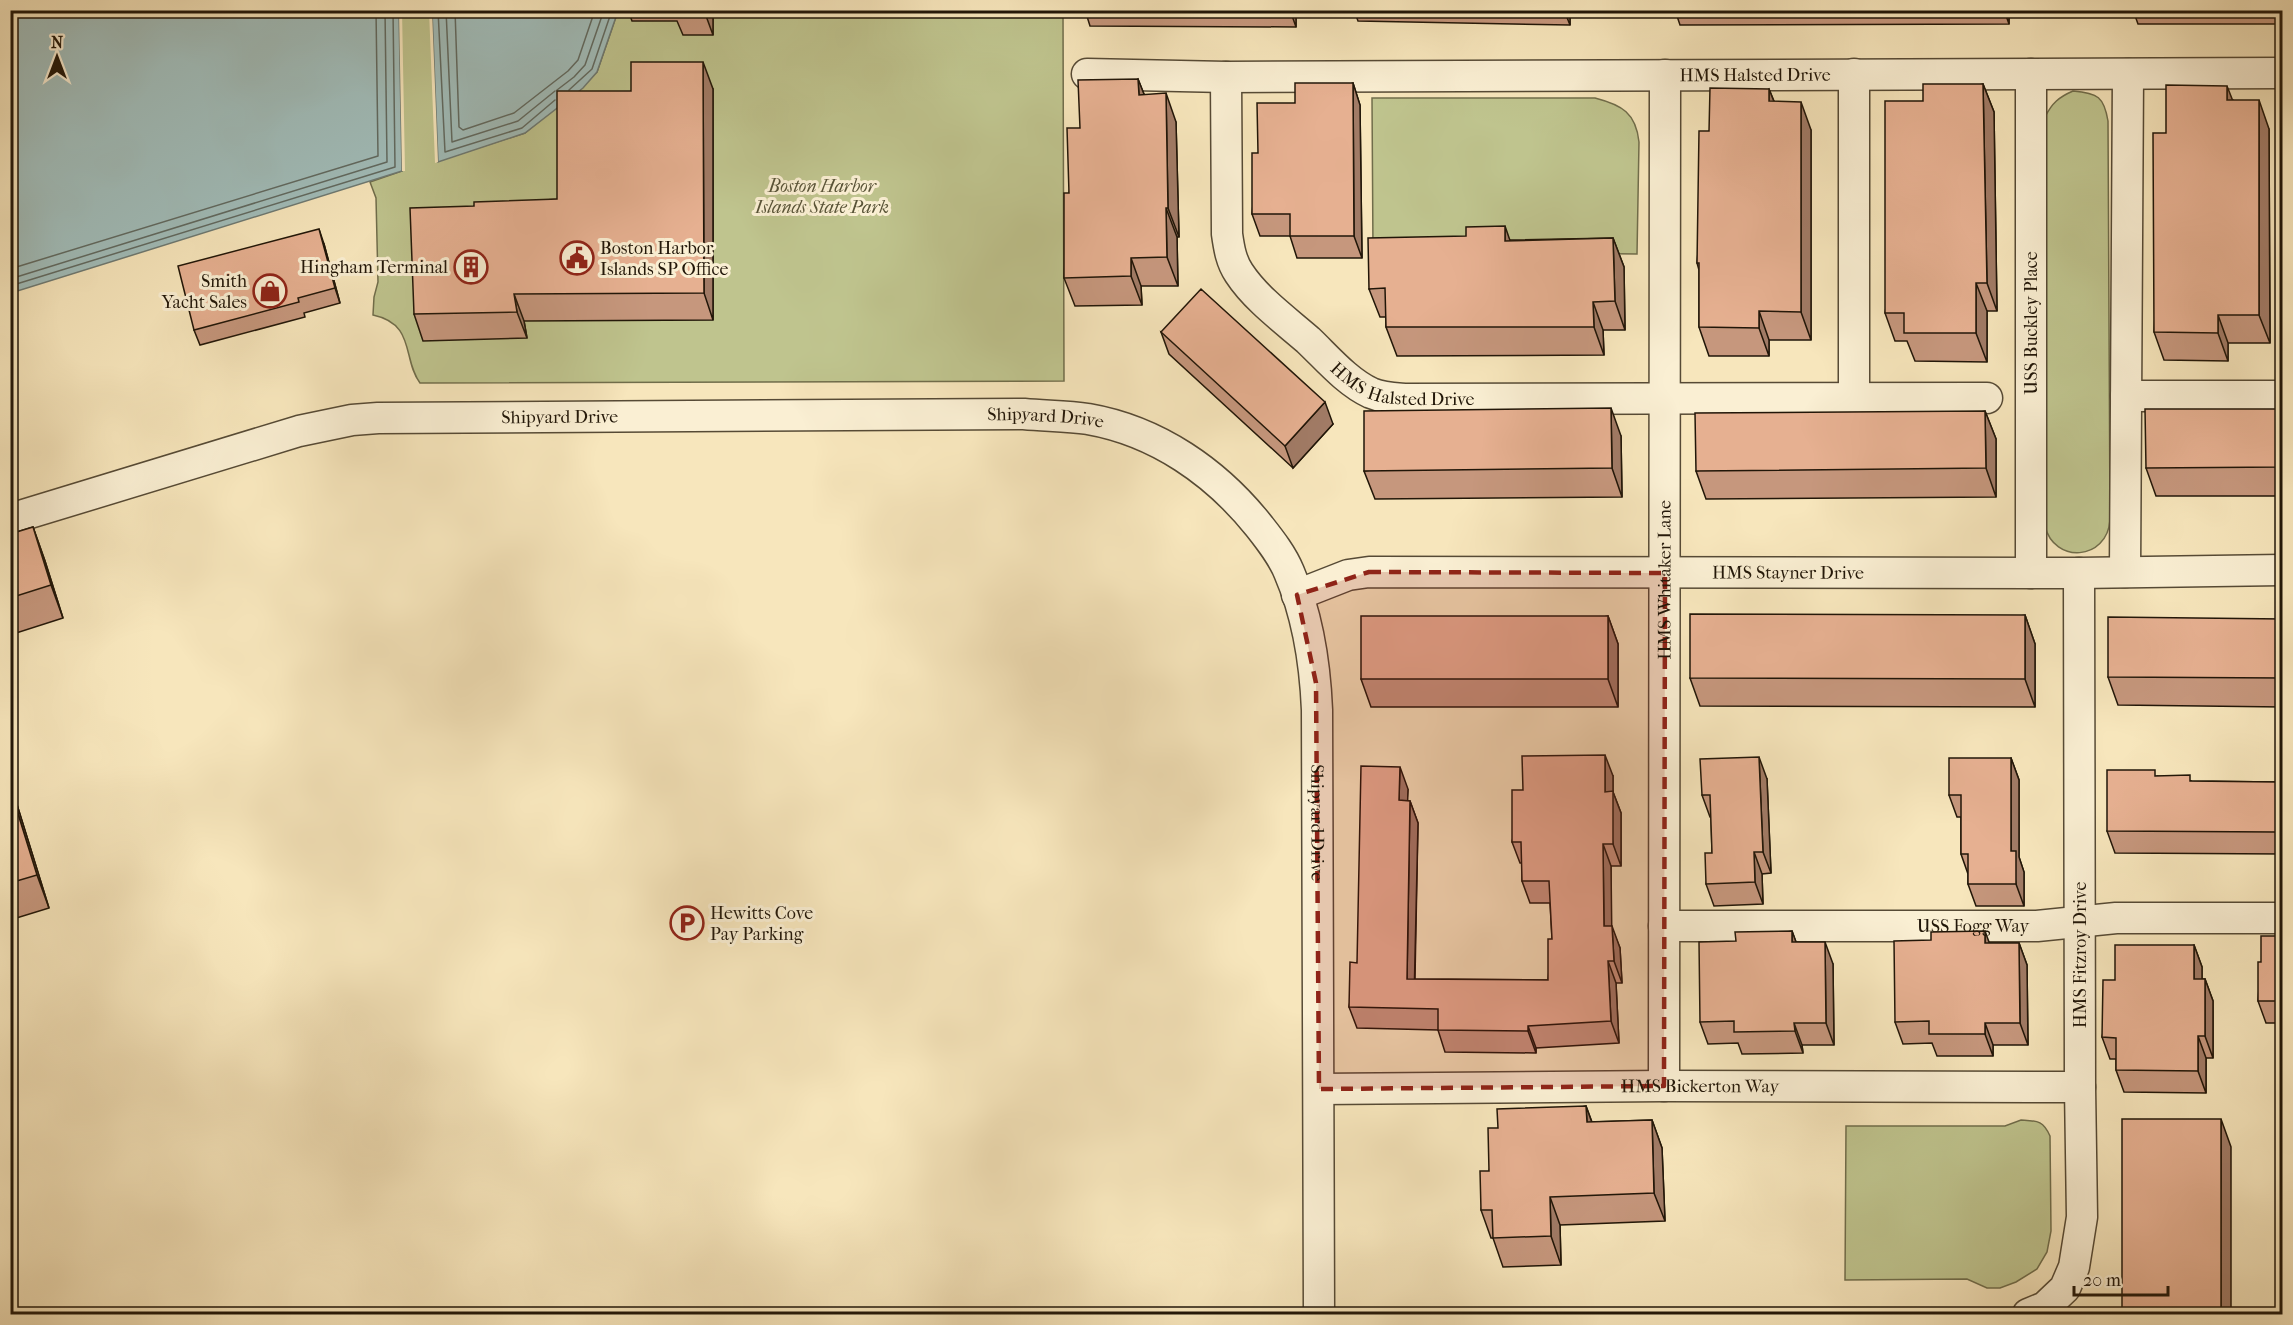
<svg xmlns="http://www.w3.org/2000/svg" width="2293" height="1325" viewBox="0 0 2293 1325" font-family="'IM FELL French Canon',serif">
	<rect width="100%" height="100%" fill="#f7e6bc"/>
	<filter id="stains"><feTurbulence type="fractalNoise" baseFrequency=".00333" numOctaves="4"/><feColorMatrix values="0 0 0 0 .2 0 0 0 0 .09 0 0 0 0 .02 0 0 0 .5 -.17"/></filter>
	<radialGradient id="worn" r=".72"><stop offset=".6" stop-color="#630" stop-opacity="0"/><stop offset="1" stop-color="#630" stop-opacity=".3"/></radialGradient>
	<path fill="#bfc48e" stroke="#706d4b" stroke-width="1.5" d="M399 11H432L438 161 525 133 597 72 618 11H1063L1064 381 420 383C402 359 416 324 373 315L374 297 378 282 376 198 370 182 402 171Z
		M2073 91C2098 93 2104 97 2108 121L2110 520C2107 561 2054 564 2045 526V117C2052 103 2059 97 2073 91Z
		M1372 98H1595C1622 105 1636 113 1639 142L1637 254 1373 251Z
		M2021 1120C2037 1121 2043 1120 2050 1136L2051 1231 2047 1252 2037 1269 2016 1282 2000 1288H1987L1967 1279 1845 1280 1846 1126H2005Z"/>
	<path fill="#a1bdba" stroke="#6e7a73" stroke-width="1.5" d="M11 11H399L402 171 11 293Z
		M432 11 618 10V11L597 72 583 88 525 133 438 162Z"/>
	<path fill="#f7e6bc" d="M399 10H402L405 171H402Z
		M429 10 432 11 438 162 435 163Z"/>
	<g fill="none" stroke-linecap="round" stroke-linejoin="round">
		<path stroke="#616a61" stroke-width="1.5" d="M438 10 445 152 522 128 555 100
			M446 10 452 142 518 121 555 91
			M455 10 459 127 463 130 514 113 568 71 578 60 595 10
			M557 90 574 77 585 65 604 10
			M569 90 592 69 612 10
			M10 269 378 156 376 10
			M10 279 387 162 385 10
			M10 286 395 167 393 10"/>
		<defs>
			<g id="minor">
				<path id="s1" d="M1087 74 1226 77 2282 73"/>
				<path d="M1854 74V398"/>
				<path id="s2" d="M1226 77 1227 234C1229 248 1231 261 1239 273 1256 299 1285 320 1308 340 1327 358 1347 382 1371 393 1383 398 1394 398 1407 399L1987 398"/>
				<path d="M2126 396H2282"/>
				<path id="s3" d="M10 519 299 431 352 420 378 418 1024 414C1045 416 1067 416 1088 419 1157 431 1216 472 1259 526 1270 540 1282 555 1289 572 1308 616 1315 662 1317 710L1319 1314"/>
				<path d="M2125 572 2128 74"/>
				<path d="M2031 573V74"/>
				<path id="s4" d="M1297 595 1348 575 1369 572 2079 573 2282 570"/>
				<path id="s5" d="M1664 926H2037L2116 918H2282"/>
				<path id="s6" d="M1664 1086 1665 75"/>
				<path id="s7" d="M1319 1089 1664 1086 2080 1087"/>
				<path d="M2028 1314 2045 1307 2065 1288 2074 1267 2082 1217 2080 1087 2079 573"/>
			</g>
		</defs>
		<use href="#minor" stroke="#564a35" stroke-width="33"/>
		<use href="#minor" stroke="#faefd3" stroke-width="30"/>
	</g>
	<path fill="#c6977d" stroke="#211608" stroke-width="1.5" d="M628 10H713V35H683L677 21H632Z
		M1085 10H1296V27L1090 26Z
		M1354 10H1570V25L1358 21Z
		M1675 10H2009V24L1680 25Z
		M2133 10H2283V24H2138Z
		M1138 79 1144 94 1176 122 1179 237H1177L1178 286H1141L1142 305 1075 306 1064 278 1069 193 1080 128Z
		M1353 83 1360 105 1362 258H1297L1290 236H1260L1252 214 1258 153 1295 103Z
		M1983 84 1994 112 1997 311H1987V362L1915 361 1907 341H1895L1885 313 1923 101Z
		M713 89V320L524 321 527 338 423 341 414 314 474 206 557 199 631 91Z
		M1769 89 1774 101 1811 130V340H1769V356H1709L1699 327V270L1697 263 1709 131Z
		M2233 100 2269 129 2270 343H2228V361L2164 360 2154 332 2166 133Z
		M1613 238 1624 267 1625 330H1603L1604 355 1397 356 1386 327V317H1380L1369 289 1510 240Z
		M324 244 340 303 304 313 305 317 200 345 194 330Z
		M1161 332 1333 424 1293 468 1169 354Z
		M2283 409V496H2156L2146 468Z
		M1985 411 1996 439V497L1706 499 1696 471Z
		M1621 436 1622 497 1375 499 1364 471Z
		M33 527 45 561 63 618 10 635V534Z
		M2025 615 2035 644V707L1700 706 1690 678Z
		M1608 616 1618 644V707H1371L1361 679Z
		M2283 619V707L2118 705 2108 677Z
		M10 689 15 704 10 705Z
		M2011 758 2019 780V857L2024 872V906H1976L1968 884V874L1961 854V817H1957L1949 795Z
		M1613 776V792L1621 813V866H1611V926L1620 948 1622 983H1616L1619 1043 1536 1048V1053L1445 1052 1438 1030 1357 1028 1349 1007 1357 963 1408 789 1407 801H1410L1418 823 1415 979 1548 980 1552 939 1550 903H1530L1522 881V863H1520L1512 842 1523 790Z
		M2157 776 2192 781 2276 782 2283 777V854L2115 853 2107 831Z
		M1767 779 1771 873 1762 874 1763 904 1714 906 1706 884 1712 853 1711 817H1710L1702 795Z
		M10 782 49 908 10 920Z
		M1792 931 1796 942 1833 964 1834 1045H1802L1803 1053 1742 1054 1738 1043 1708 1044 1700 1022 1736 941Z
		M2283 936V1023H2266L2258 1001 2261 962Z
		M1990 943H2019L2027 965 2028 1045H1993V1056H1937L1932 1043 1903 1044 1895 1022Z
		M2194 945 2202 967V979H2205L2213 1001V1058H2206V1093L2124 1092 2116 1070V1059H2110L2102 1037 2115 980Z
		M1586 1106 1592 1122 1652 1120 1662 1148 1665 1221 1560 1225 1561 1265 1503 1267 1493 1238H1491L1481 1210 1498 1128Z"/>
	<path fill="#a17b66" stroke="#211608" stroke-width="1.5" d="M705 10H713V35L705 13Z
		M1290 10H1296V27Z
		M1564 10H1570V25Z
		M2004 10H2009V24Z
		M703 62 713 89V320L704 293Z
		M1138 79 1149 107 1139 95Z
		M1353 83 1360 105 1362 258 1354 236Z
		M1983 84 1994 112 1997 311 1987 283Z
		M2227 86 2238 114 2227 100Z
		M1769 89 1780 117 1769 101Z
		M1166 93 1176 122 1179 237 1168 208Z
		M2259 100 2269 129 2270 343 2259 315Z
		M1801 102 1811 130V340L1801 312Z
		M1166 208 1177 237 1178 286 1167 257Z
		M1505 226 1515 255 1505 241Z
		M319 229 324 244 340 303 335 288Z
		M1613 238 1624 267 1625 330 1615 301Z
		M1131 258 1141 286 1142 305 1131 276Z
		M1976 283 1987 311V362L1976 333Z
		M514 294 524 321 527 338 517 312Z
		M1593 302 1603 330 1604 355 1594 327Z
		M1759 311 1769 340V356L1759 328Z
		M2218 315 2228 343V361L2218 333Z
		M1325 402 1333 424 1293 468 1285 446Z
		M1611 408 1621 436 1622 497 1612 468Z
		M1985 411 1996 439V497L1986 468Z
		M33 527 45 561 63 618 51 585Z
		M2025 615 2035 644V707L2025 679Z
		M1608 616 1618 644V707L1608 679Z
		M1605 755 1613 776V792L1621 813V866L1613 844 1605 792Z
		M1759 757 1767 779 1771 873 1763 852Z
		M2011 758 2019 780V857L2024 872V906L2016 884 2011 851Z
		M1400 767 1408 789 1407 822 1399 800Z
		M10 782 49 908 37 875 10 788Z
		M1410 801 1418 823 1414 1001 1407 979Z
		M2276 825 2283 843V850L2276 832Z
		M1603 844 1611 866 1612 948 1604 926Z
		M1754 852 1762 874 1763 904 1755 882Z
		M1612 926 1620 948 1622 983 1614 961Z
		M1792 931 1800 953 1792 942Z
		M1985 931 1993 953 1985 943Z
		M1825 942 1833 964 1834 1045 1826 1023Z
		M2019 943 2027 965 2028 1045 2020 1023Z
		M2194 945 2202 967V1001L2194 979Z
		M1608 961 1616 983 1619 1043 1611 1021Z
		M2205 979 2213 1001V1058L2205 1036Z
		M1794 1023 1802 1045 1803 1053 1795 1031Z
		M1985 1023 1993 1045V1056L1985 1034Z
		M1528 1026 1536 1048V1053L1528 1031Z
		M2198 1036 2206 1058V1093L2198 1071Z
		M1586 1106 1596 1134 1587 1122Z
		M2221 1119 2231 1147V1314H2221Z
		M1652 1120 1662 1148 1665 1221 1654 1193Z
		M1550 1197 1560 1225 1561 1265 1551 1236Z"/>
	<path fill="#e6b091" stroke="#211608" stroke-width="1.5" d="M675 10H705V13H675Z
		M631 62H703L704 293 514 294 517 312 414 314 410 208 474 206V202L557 199V91H631Z
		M1138 79 1139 95 1166 93 1168 208H1166L1167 257 1131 258V276L1064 278V193H1069L1067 128H1080L1078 80Z
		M1295 83H1353L1354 236H1290V214H1252V153H1258L1257 103H1295Z
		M1923 84H1983L1987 283H1976V333H1904V313H1885V101H1923Z
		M2166 85 2227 86V100H2259V315H2218V333L2154 332 2153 133H2166Z
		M1710 88 1769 89V101L1801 102V312L1759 311V328L1699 327V263H1697L1699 131H1709Z
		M1505 226V241L1613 238 1615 301 1593 302 1594 327H1386L1385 288 1369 289 1368 238 1466 236V227Z
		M319 229 335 288 298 298 299 302 194 330 178 266Z
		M1201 289 1325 402 1285 446 1161 332Z
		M1611 408 1612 468 1364 471V411Z
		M2145 409H2283V467L2146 468Z
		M1985 411 1986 468 1696 471 1695 413Z
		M33 527 51 585 10 598V534Z
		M1690 614 2025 615V679L1690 678Z
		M1361 616H1608V679H1361Z
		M2108 617 2283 619V678L2108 677Z
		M1605 755V792L1613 791V844H1603L1604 926H1612L1614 961H1608L1611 1021 1528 1026V1031L1438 1030V1009L1349 1007 1350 962 1357 963 1361 766 1400 767 1399 800 1410 801 1407 979 1548 980V939H1552L1549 881H1522L1521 842H1512V790H1523L1522 756Z
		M1759 757 1763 852H1754L1755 882 1706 884 1705 853H1712L1710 795H1702L1700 759Z
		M1949 758H2011V851H2016V884H1968V854H1961V795H1949Z
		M2107 770H2155V776L2190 775V781L2276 782V777H2283V825H2276V832L2107 831Z
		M10 788 37 875 10 883Z
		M1792 931V942H1825L1826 1023H1794L1795 1031 1734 1032V1021L1700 1022 1699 942 1736 941 1735 932Z
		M1985 931V943H2019L2020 1023H1985V1034H1929V1021L1895 1022 1894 941 1931 940V932Z
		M2261 936H2283V1001H2258V962H2261Z
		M2115 945H2194V979H2205V1036H2198V1071L2116 1070V1038L2102 1037 2103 980H2115Z
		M1586 1106 1587 1122 1652 1120 1654 1193 1550 1197 1551 1236 1493 1238 1492 1210H1481L1480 1171H1489L1488 1128H1498L1497 1109Z
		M2122 1119H2221V1314H2122Z"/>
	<path fill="#8f2418" fill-opacity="0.2" stroke="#8f2418" stroke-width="4.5" stroke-dasharray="12 8" stroke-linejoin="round" d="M1369 572 1665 573 1664 1086 1319 1089 1316 683 1297 595Z"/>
	<defs>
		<symbol id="civic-ring" viewBox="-11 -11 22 22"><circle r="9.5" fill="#faefd3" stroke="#8f2418" stroke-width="1.5"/><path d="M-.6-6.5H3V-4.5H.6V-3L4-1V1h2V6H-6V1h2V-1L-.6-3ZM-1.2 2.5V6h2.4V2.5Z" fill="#8f2418"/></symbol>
		<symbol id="building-ring" viewBox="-11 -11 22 22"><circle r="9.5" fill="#faefd3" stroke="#8f2418" stroke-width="1.5"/><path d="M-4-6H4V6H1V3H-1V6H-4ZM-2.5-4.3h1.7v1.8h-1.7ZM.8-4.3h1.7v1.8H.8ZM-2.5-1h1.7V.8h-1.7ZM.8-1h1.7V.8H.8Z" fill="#8f2418"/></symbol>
		<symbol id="shop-ring" viewBox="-11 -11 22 22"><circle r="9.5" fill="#faefd3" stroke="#8f2418" stroke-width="1.5"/><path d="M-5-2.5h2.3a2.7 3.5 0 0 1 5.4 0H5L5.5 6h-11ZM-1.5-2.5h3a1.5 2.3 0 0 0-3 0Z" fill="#8f2418"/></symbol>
		<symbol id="parking-ring" viewBox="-11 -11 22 22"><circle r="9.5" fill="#faefd3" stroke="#8f2418" stroke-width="1.5"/><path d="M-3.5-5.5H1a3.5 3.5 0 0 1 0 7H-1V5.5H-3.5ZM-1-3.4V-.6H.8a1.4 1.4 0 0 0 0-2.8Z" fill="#8f2418"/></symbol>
	</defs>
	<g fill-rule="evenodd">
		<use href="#civic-ring" x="558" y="239" width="38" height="38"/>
		<use href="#building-ring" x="452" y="248" width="38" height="38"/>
		<use href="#shop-ring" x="251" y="272" width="38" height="38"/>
		<use href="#parking-ring" x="668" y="904" width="38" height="38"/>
	</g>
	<g text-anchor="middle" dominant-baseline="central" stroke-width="6" stroke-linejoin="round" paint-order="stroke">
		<g font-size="18" fill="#211608" stroke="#faefd3">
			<text stroke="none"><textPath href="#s1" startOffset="668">HMS Halsted Drive</textPath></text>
			<text transform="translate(2031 323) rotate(-90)">USS Buckley Place</text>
			<text stroke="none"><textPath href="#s2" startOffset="406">HMS Halsted Drive</textPath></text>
			<text stroke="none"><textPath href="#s3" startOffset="564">Shipyard Drive</textPath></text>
			<text stroke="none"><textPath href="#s3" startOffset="1050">Shipyard Drive</textPath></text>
			<text stroke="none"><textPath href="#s4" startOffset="495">HMS Stayner Drive</textPath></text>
			<text stroke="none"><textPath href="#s6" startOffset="506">HMS Whitaker Lane</textPath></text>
			<text stroke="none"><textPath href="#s3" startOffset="1608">Shipyard Drive</textPath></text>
			<text stroke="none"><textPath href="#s5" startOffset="309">USS Fogg Way</textPath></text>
			<text transform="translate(2080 955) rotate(-90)">HMS Fitzroy Drive</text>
			<text stroke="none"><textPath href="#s7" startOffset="381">HMS Bickerton Way</textPath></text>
		</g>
		<g font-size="18" font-style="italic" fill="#585337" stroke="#faefd3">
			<text x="822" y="186">Boston Harbor<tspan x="822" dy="21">Islands State Park</tspan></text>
		</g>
		<g font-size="18" fill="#211608" stroke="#faefd3" text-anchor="start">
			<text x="600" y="248">Boston Harbor<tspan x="600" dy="21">Islands SP Office</tspan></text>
			<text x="448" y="267" text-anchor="end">Hingham Terminal</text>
			<text x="247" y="281" text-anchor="end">Smith<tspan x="247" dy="21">Yacht Sales</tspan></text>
			<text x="710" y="913">Hewitts Cove<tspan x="710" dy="21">Pay Parking</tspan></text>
		</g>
	</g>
	<rect width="2293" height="1325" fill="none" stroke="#f7e6bc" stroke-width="36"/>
	<rect x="12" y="12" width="2269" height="1301" fill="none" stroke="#211608" stroke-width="3"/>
	<rect x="18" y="18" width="2257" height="1289" fill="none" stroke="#211608" stroke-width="1.5"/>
	<g transform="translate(57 57)" stroke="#faefd3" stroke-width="4.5" paint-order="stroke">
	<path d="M0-4.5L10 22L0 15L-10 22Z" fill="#211608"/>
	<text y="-9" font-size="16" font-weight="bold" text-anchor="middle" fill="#211608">N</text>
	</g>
	<path d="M2074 1286v9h94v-9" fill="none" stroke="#211608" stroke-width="3"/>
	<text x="2083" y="1286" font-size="18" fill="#211608" stroke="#faefd3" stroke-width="4.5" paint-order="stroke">20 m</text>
	<rect width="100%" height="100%" filter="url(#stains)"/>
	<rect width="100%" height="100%" fill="url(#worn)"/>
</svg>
